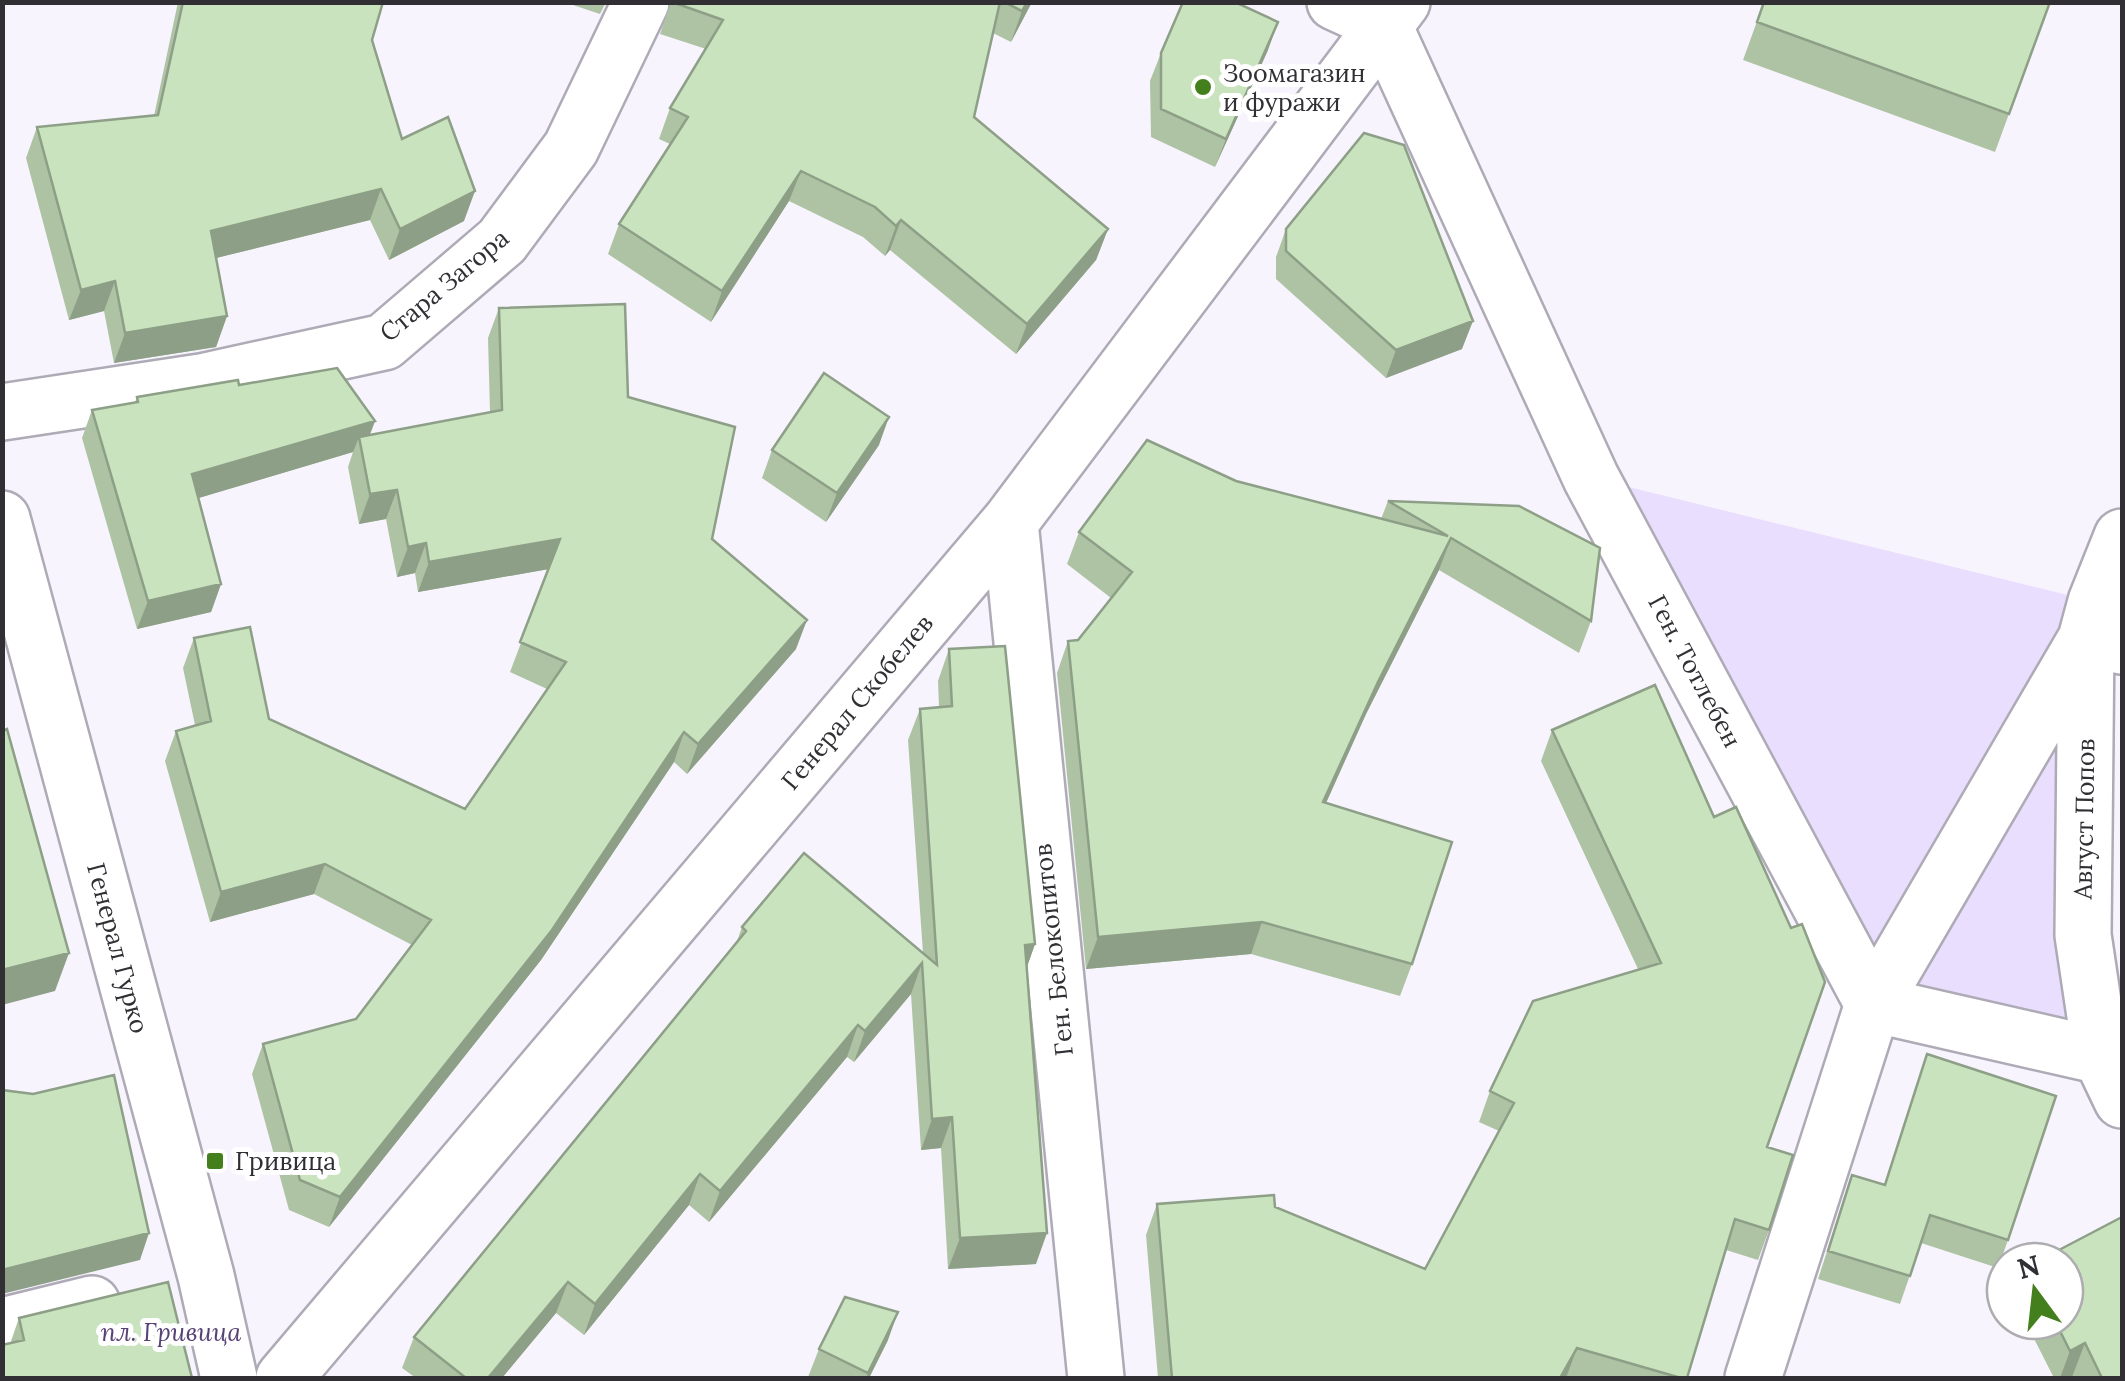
<svg xmlns="http://www.w3.org/2000/svg" width="2125" height="1381" viewBox="0 0 2125 1381" font-family="Lora,serif">
	<rect width="100%" height="100%" fill="#f7f4fe"/>
	<path fill="#e9defd" d="M1592 478 2096 602 2101 1056 1873 1004Z"/>
	<g fill="none" stroke-linecap="round" stroke-linejoin="round">
		<defs>
			<path id="minor" d="M1335 2 1383 24 1591 478 1873 1004 1753 1378
				M2 412 201 382 384 342 502 241 571 148 641 2
				M2 519 206 1276 229 1378
				M1010 522 1096 1378
				M2122 537 2096 602 2086 639 2083 935 2101 1056 2122 1100
				M2101 1056 1873 1004 2086 639 2122 646
				M2 1326 92 1304
				M284 1378 1010 522 1402 2"/>
		</defs>
		<use href="#minor" stroke="#aeaab6" stroke-width="60"/>
		<use href="#minor" stroke="#fff" stroke-width="55"/>
	</g>
	<path fill="#aec3a4" d="M178 2H383L372 40 402 139 464 221 389 260 370 220 216 258 227 316 216 347 114 363 104 311 69 320 26 158 37 127 154 116Z
		M564 2H606L600 14Z
		M671 2H1032L1011 42 993 33 974 117 1108 229 1096 260 1016 354 890 250 885 256 863 237 789 201 711 322 608 254 619 224 670 144 659 139 670 108 706 49 660 34Z
		M1764 2H2050L1995 152 1743 60Z
		M1268 50 1215 167 1151 137 1150 81 1161 53Z
		M1286 229 1462 349 1386 378 1276 279V257Z
		M499 308 628 397 712 539 796 649 687 774 674 762 541 960 329 1227 289 1210 252 1074 263 1044 356 1019 412 945 314 894 210 922 165 761 176 731 195 725 183 668 194 638 269 719 465 809 547 689 510 672 549 569 418 592 415 573 397 577 386 519 359 524 348 467 353 452 198 498 221 584 211 612 137 629 82 438 92 410 135 402 137 397 239 385 375 421 370 435 490 412 488 338Z
		M879 445 826 522 762 478 772 450Z
		M1236 481 1381 519 1388 501 1591 621 1579 653 1439 570 1366 714 1326 803 1412 964 1400 996 1251 954 1086 969 1057 673 1068 641 1078 640 1111 598 1067 564 1079 532Z
		M949 649 1035 944 1027 967 1036 1264 948 1269 941 1148 921 1150 911 994 854 1062 847 1057 709 1222 689 1205 584 1335 556 1313 502 1378H416L402 1368 414 1337 736 944 742 927 923 953 908 740 920 709 939 707 938 681Z
		M1552 730 1767 1147 1769 1230 1758 1260 1726 1250 1687 1378H1158L1146 1235 1157 1204 1275 1207 1425 1269 1499 1131 1479 1122 1490 1091 1638 969 1541 761Z
		M1927 1054 2008 1240 1998 1268 1921 1243 1900 1304 1818 1279 1852 1175 1884 1185Z
		M19 1318 192 1378 10 1344Z
		M2025 1321H2065L2122 1378H2073L2072 1377 2054 1378Z
		M888 1340 869 1378H812L808 1377 819 1349Z"/>
	<path fill="#8d9f86" d="M1027 2H1032L1011 42 1022 11Z
		M1278 22 1268 50 1215 167 1226 139Z
		M801 171 789 201 711 322 722 291Z
		M381 189 370 220 200 262 211 231Z
		M475 191 464 221 389 260 400 229Z
		M901 220 890 250 885 256 896 226Z
		M1108 229 1096 260 1016 354 1027 324Z
		M115 281 104 311 69 320 81 290Z
		M227 316 216 347 114 363 125 333Z
		M1473 321 1462 349 1386 378 1396 350Z
		M889 417 879 445 826 522 837 493Z
		M375 421 364 449 359 437 353 452 182 503 192 474Z
		M397 490 386 519 359 524 370 494Z
		M1451 538 1439 570 1366 714 1312 834 1323 802 1378 682Z
		M560 539 549 569 418 592 429 562Z
		M426 543 415 573 397 577 408 547Z
		M221 584 211 612 137 629 148 601Z
		M807 620 796 649 687 774 698 744Z
		M684 732 674 762 541 960 329 1227 340 1197Z
		M325 864 314 894 210 922 221 892Z
		M1262 922 1251 954 1086 969 1098 937Z
		M1035 944 1024 975 1025 945Z
		M69 953 55 991 2 1005V970Z
		M922 963 911 994 854 1062 865 1031Z
		M858 1025 847 1057 709 1222 720 1191Z
		M952 1117 941 1148 921 1150 932 1119Z
		M700 1174 689 1205 584 1335 595 1304Z
		M149 1233 140 1260 2 1294V1270Z
		M1047 1233 1036 1264 948 1269 960 1238Z
		M568 1282 556 1313 502 1378H488Z
		M898 1312 888 1340 869 1378H866Z
		M2085 1343 2072 1377 2060 1378 2070 1351Z
		M1577 1348 1566 1378H1560Z"/>
	<path fill="#cae3bf" stroke="#8d9f86" stroke-width="2.5" d="M183 2H383L372 40 402 139 448 117 475 191 400 229 381 189 211 231 227 316 125 333 115 281 81 290 37 127 158 115Z
		M672 2H1000L974 117 1108 229 1027 324 901 220 896 226 875 207 801 171 722 291 619 224 688 117 670 108 723 20Z
		M1004 2H1027L1022 11Z
		M1183 2H1235L1278 22 1226 139 1161 109V53Z
		M1764 2H2050L2009 114 1757 22Z
		M1364 133 1404 145 1473 321 1396 350 1286 251V229Z
		M625 304 628 397 735 427 712 539 807 620 698 744 684 732 552 930 340 1197 300 1180 263 1044 356 1019 431 920 325 864 221 892 176 731 211 721 194 638 250 627 269 719 465 809 566 662 520 642 560 539 429 562 426 543 408 547 397 490 370 494 359 437 502 410 499 308Z
		M337 368 375 421 192 474 221 584 148 601 92 410 138 402 137 397 238 380 239 385Z
		M824 373 889 417 837 493 772 450Z
		M1147 440 1236 481 1448 536 1388 501 1519 506 1600 548 1591 621 1451 538 1378 682 1323 802 1452 842 1412 964 1262 922 1098 937 1068 641 1078 640 1132 572 1079 532Z
		M1005 646 1035 944 1025 945 1047 1233 960 1238 952 1117 932 1119 922 963 865 1031 858 1025 720 1191 700 1174 595 1304 568 1282 488 1378H466L414 1337 746 931 742 927 804 853 937 965 920 709 952 706 949 649Z
		M1655 685 1714 817 1736 807 1791 928 1802 924 1825 982 1767 1147 1793 1155 1769 1230 1735 1219 1687 1378H1681L1577 1348 1560 1378H1172L1157 1204 1274 1195 1275 1207 1425 1269 1514 1103 1490 1091 1533 1001 1661 963 1552 730Z
		M7 729 69 953 2 970V731Z
		M1927 1054 2056 1096 2008 1240 1930 1215 1910 1276 1828 1251 1852 1175 1885 1185Z
		M114 1075 149 1233 2 1270V1090L33 1094Z
		M2122 1217V1378H2102L2085 1343 2070 1351 2055 1321H2065V1261H2038Z
		M168 1282 192 1378H2V1345L24 1340 19 1318Z
		M845 1297 898 1312 868 1373 819 1349Z"/>
	<g fill="#437f1c" stroke="#fff" stroke-width="4">
		<circle cx="1203" cy="87" r="10"/>
		<rect x="205" y="1151" width="20" height="20" rx="5"/>
	</g>
	<g text-anchor="middle" dominant-baseline="central" stroke-width="10" stroke-linejoin="round" paint-order="stroke">
		<g font-size="25" fill="#312f34" stroke="#fff" text-anchor="start">
			<text x="1223" y="73">Зоомагазин<tspan x="1223" dy="29">и фуражи</tspan></text>
			<text x="235" y="1161">Гривица</text>
		</g>
		<g font-size="25" fill="#312f34" stroke="#fff">
			<text transform="translate(444 285) rotate(-40)">Стара Загора</text>
			<text transform="translate(1695 671) rotate(62)">Ген. Тотлебен</text>
			<text transform="translate(857 702) rotate(-50)">Генерал Скобелев</text>
			<text transform="translate(2084 819) rotate(-89)">Август Попов</text>
			<text transform="translate(118 948) rotate(75)">Генерал Гурко</text>
			<text transform="translate(1053 950) rotate(-96)">Ген. Белокопитов</text>
		</g>
		<g font-size="25" font-style="italic" fill="#584275" stroke="#fff">
			<text x="171" y="1332">пл. Гривица</text>
		</g>
	</g>
	<rect width="2125" height="1381" fill="none" stroke="#312f34" stroke-width="10"/>
	<g transform="translate(2035 1291) rotate(345)"><circle r="48" fill="#ffffff" stroke="#adacae" stroke-width="2.5"/>
	<path d="M0-8L18 38L0 25L-18 38Z" fill="#437f1c"/>
	<text y="-15" font-size="28" font-weight="bold" text-anchor="middle" fill="#312f34">N</text>
	</g>
</svg>
